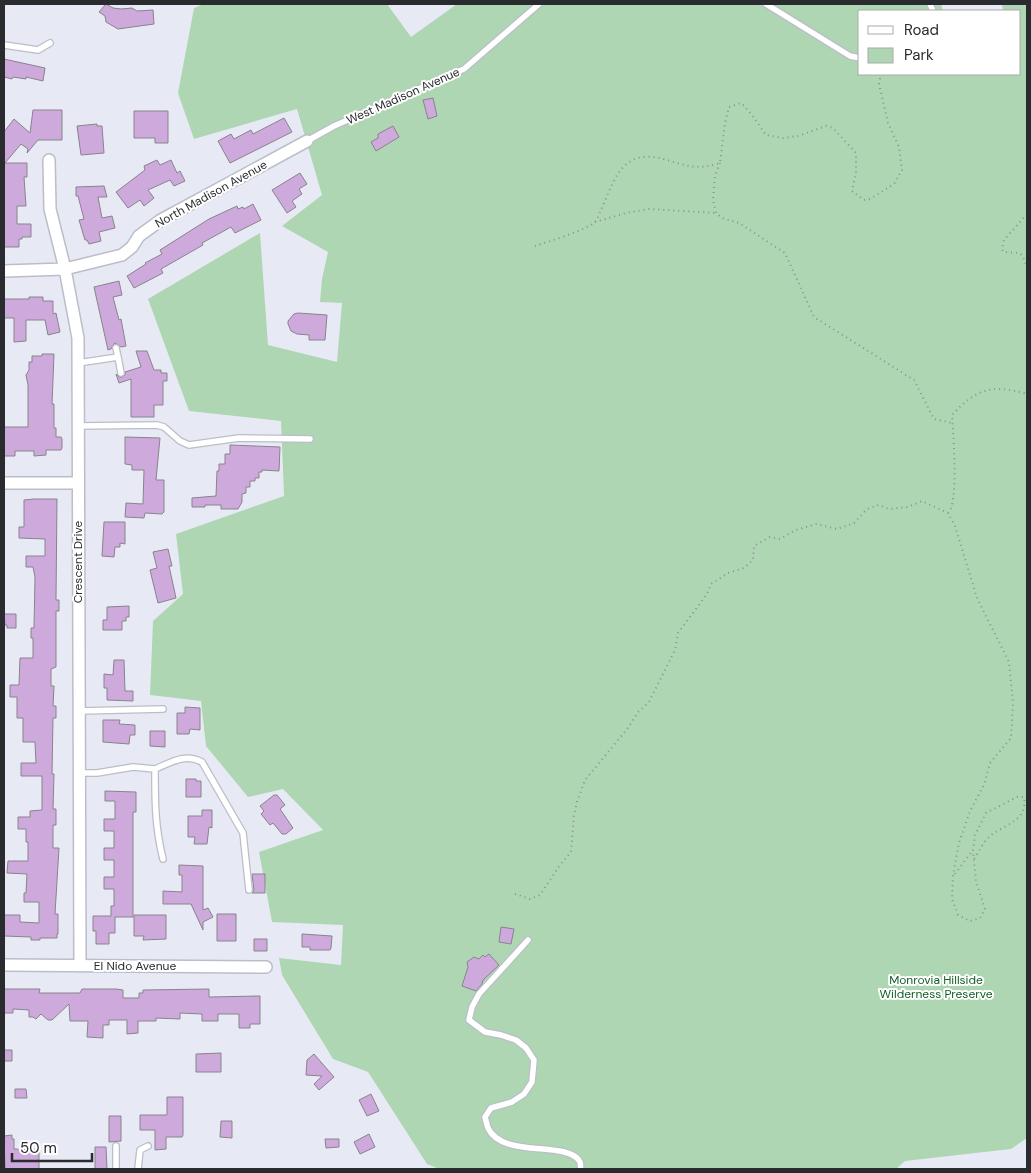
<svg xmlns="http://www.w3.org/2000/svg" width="1031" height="1173" viewBox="0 0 1031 1173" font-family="'DM Sans',sans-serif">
	<rect width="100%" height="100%" fill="#e7eaf5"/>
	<path fill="#afd6b3" d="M204 4H387L411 37 457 4H941L943 11H860V74H1020V11H1003L1002 4H1027V1138L1011 1149 905 1161 896 1169H439L427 1164 368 1072 333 1059 282 975 279 958 341 965 343 925 272 922 259 852 323 830 283 789 248 797 206 746 201 701 150 695 153 621 183 594 176 534 284 496 281 421 189 411 148 299 260 233 268 345 337 362 342 303 320 302 322 279 328 252 282 226 322 195 297 109 194 139 178 93 194 8Z"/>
	<path fill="#cea9dc" stroke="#89838c" d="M106 4 113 8 121 9 132 8 137 11 153 10 154 24 118 29 106 22 105 16 99 12Z
		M4 59 45 68 43 81 26 77V79L13 77 12 79 4 77Z
		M433 98 437 116 428 119 423 100Z
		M33 110H62V140H38L27 153 28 149 21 144 5 163H27V177H24L26 206H17V224H31V237H22V239H19V247H4V132L14 119 30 133Z
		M134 111H168V143H155V138H134Z
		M284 118 292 132 230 163 218 141 231 134 234 139 251 130 253 134Z
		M97 124V126H102L104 153 81 155 77 126Z
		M393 126 399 137 376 151 371 142 378 138V134Z
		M157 160 160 165 171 160 177 173 180 171 185 181 174 186 170 180 148 190 154 198 144 206 140 200 128 208 116 192 145 170 144 166Z
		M300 173 307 184 299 189 302 194 292 201 296 207 287 213 272 190Z
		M104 186 107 197H98L102 218 112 216 115 228 99 232 101 241 89 244 87 240H85L79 220 84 219 78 196H76V187Z
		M253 204 261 220 235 233 231 227 202 243 203 245 161 269 163 273 134 288 127 276 146 264 145 263 162 254 160 250 209 219 237 206 238 209 243 207 244 209Z
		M119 281 122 295 113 297 119 320 121 319 126 346 121 347 115 343 113 345 111 349 108 350 94 287Z
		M29 297H43V301H53V314L56 313 60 332 48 335 45 320H26V341L14 342V318H4V299H29Z
		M298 313 327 315 325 340H309V335L297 334 291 331 288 324V321L294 314Z
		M136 351H147L154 370H161V373H167V381H163V405H154V417H131V379L119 383 116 374 119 377H122L125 375V372L141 367Z
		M42 354H54L52 404H54V428H56V437H61L62 439V448L61 450H46V455L34 456V451H15V456H4V427H28V385L26 375 29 370V362H32V356H42Z
		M125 437 160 438 156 480H164V512L162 514 145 513 144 518 125 517 126 503 143 504 144 470H132V465L125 464Z
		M230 445 280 447 279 471 262 470V472H259V478H255V481H250V487H246V493L242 494V502L238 509H221V505H205V507H192V498L216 496 217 471H219V464H225V454H230Z
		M34 499H57L56 600H59V611H56V667L51 669V686H54L53 706H56V718H53L52 774H54L53 809H56V825H53V848H59L55 914H58V934H57V938H40V940H31V937L4 936V915H20V922L39 923V902H24V893H26L27 874 7 873 8 861H28V842H26V829H18V817H30V811L42 810V776H21V763H36L35 742H23V718H17V697H10V685H19L20 658H33V638H31V628H34L35 577 33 567H26V556H45V539L19 538V527H24V500Z
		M104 522H125V544L120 543V547H115L114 557 102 556Z
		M168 549 172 566H169L176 598 158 603 150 570 157 568 153 552Z
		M129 606V617H126V621H122V630H103V620H107V607Z
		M4 614H16V628H7V625H5Z
		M114 660H124L125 691H133V701L107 700V688H104V674L113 675Z
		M185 707 200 708V730L190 729 189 734H177V713H185Z
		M103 720H120L119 724 135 725V735H130L129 744 103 742Z
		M150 731H165V747L150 746Z
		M186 779H196V781H201V797H186Z
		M105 791 136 792V812H133V917H115V933H109V944H96V931H93V916H111V906H114V889H104V877H114V860H104V848H114V831H104V819H115V801H105Z
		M274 795H277L285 805 280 809 293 828 286 834H282L273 823 270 825 261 814 264 811 260 806Z
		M202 810H212V828L209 827 207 844H194L195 837H188V816H202Z
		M179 865 203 866V910L208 908 213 917 203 922V930L191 904H163V891L182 892V875H179Z
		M252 874H265V893H252L254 890Z
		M217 914H236V941H217Z
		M134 915H166V939L143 940 144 936H134Z
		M501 927 514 929 511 944 499 942Z
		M302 934 332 936 331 948 330 950H310V947H302Z
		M254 939H267V951H254Z
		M489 954 499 965 483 980 482 984 476 991 462 986 468 967 467 962 474 957 479 959 483 955 485 957Z
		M4 989H40L39 993H80L82 989H116L123 990V998H139V993H143V990L209 989V997L260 996V1024H250V1028H239V1014H218V1021H202V1014L180 1013V1019L156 1018V1021H138V1033L127 1034V1020H109V1025H103V1038L87 1037 88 1021H70L69 1004 52 1020H48L41 1014 36 1019 33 1017H29V1010L13 1009V1013H4Z
		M4 1050H12V1061H4Z
		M221 1053V1072H196V1054Z
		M314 1054 334 1077 319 1090 314 1084 322 1076 306 1075 307 1060Z
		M15 1089H26L27 1098H15Z
		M371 1094 379 1111 367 1116 359 1100Z
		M167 1097H183V1135L182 1137H166V1149L155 1150V1130H140V1115H167Z
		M109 1116H121V1141L109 1142Z
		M221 1121H232V1138L220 1137Z
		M369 1134 375 1147 360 1154 354 1142Z
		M12 1135V1139H14V1149L39 1150V1169H5L4 1136Z
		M325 1139H339V1147L326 1148Z
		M95 1147H106L107 1169H95Z"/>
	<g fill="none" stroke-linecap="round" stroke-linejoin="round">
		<defs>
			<path id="lane" d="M766 4 850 56 860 58
				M930 4 933 11
				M4 45 38 50 50 43
				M307 141 334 126 464 69 539 4
				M118 357 121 373
				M78 363 118 357 116 348
				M78 426 157 425 164 427 180 441 189 445 239 438 310 439
				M79 711 163 709
				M155 769C172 762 185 753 202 762L243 833 249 890
				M79 773H97L133 767 155 769C155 802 155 827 163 859
				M528 940 479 994 472 1007 469 1020 485 1032 501 1035 516 1040 526 1048 534 1060 532 1082 524 1094 512 1102 491 1108 485 1117C486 1121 487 1125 488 1128 502 1159 569 1140 580 1162 581 1164 580 1167 581 1169
				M116 1169V1146
				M138 1169 140 1150 148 1146"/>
			<path id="street" d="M49 160 50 209 65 269 78 338 80 966
				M4 271 65 269 122 255 132 247 139 236 161 220 307 141
				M4 483H78
				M4 965 266 967"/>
		</defs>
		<use href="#lane" stroke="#bbbec8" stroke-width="8"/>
		<use href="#street" stroke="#bbbec8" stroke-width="14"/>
		<path stroke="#8d8f97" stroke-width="2" stroke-dasharray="1 4" stroke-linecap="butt" d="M720 163 715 176 713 200 716 213 722 218 739 223 785 253 814 317 914 380 934 419 952 423
			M1027 214 1004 240 1002 249 1003 252C1021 254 1021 249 1027 268
			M595 222 626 213 649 209 716 213
			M535 246C547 242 587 230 595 222 597 220 599 215 600 212 609 194 614 171 631 161 650 150 671 163 690 166 701 168 710 166 720 163L725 123 729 107 741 103C751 112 758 124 766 135L783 138 798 136 826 126 833 128 856 153V173L852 191 864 200 870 199 894 184 902 170 899 147 888 123 879 84 881 74
			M948 513C959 505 953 431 952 415 977 388 992 384 1027 394
			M955 874 973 850
			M515 894 530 899 540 895 560 865 571 852 574 815 577 802 585 780 628 728 638 712 649 702 675 650 678 633 707 594 711 584 728 573 744 568 753 560 754 546 770 537 780 539 796 530 816 524 837 529 854 523 867 509 879 505 889 509 908 507 922 501 948 513 955 526 977 598 1009 662 1013 703 1011 738 990 763 984 785 970 811 959 843 953 875 952 899 958 915 970 921 980 918 985 909 976 882 973 850 975 835 986 813 1017 797H1024C1028 822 1004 824 990 836 983 842 979 852 974 859"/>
		<use href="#lane" stroke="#fff" stroke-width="5.5"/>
		<use href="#street" stroke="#fff" stroke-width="11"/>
	</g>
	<g text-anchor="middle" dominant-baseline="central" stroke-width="4" stroke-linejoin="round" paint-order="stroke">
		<g font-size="12" fill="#2a2b2f" stroke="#fff">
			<text transform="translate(403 96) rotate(-24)">West Madison Avenue</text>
			<text transform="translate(211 194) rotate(-29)">North Madison Avenue</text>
			<text transform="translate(78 562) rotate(-90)">Crescent Drive</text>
			<text x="135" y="966">El Nido Avenue</text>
		</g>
		<g font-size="12" fill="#115d27" stroke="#fff">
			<text x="936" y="980">Monrovia Hillside<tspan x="936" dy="14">Wilderness Preserve</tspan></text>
		</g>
	</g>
	<rect width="1031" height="1173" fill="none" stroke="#2a2b2f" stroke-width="10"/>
	<rect x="858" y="10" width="162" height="65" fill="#ffffff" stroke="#aaaaac"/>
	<rect x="868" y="26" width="25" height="8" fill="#ffffff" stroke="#aaaaac"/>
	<text x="904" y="35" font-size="15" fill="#2a2b2f">Road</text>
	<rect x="868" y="48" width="25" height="15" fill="#afd6b3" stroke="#aaaaac"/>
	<text x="904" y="60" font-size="15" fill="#2a2b2f">Park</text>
	<path d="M12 1153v8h80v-8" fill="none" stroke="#2a2b2f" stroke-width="2.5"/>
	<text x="20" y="1153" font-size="15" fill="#2a2b2f" stroke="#ffffff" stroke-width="4" paint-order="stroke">50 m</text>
</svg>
